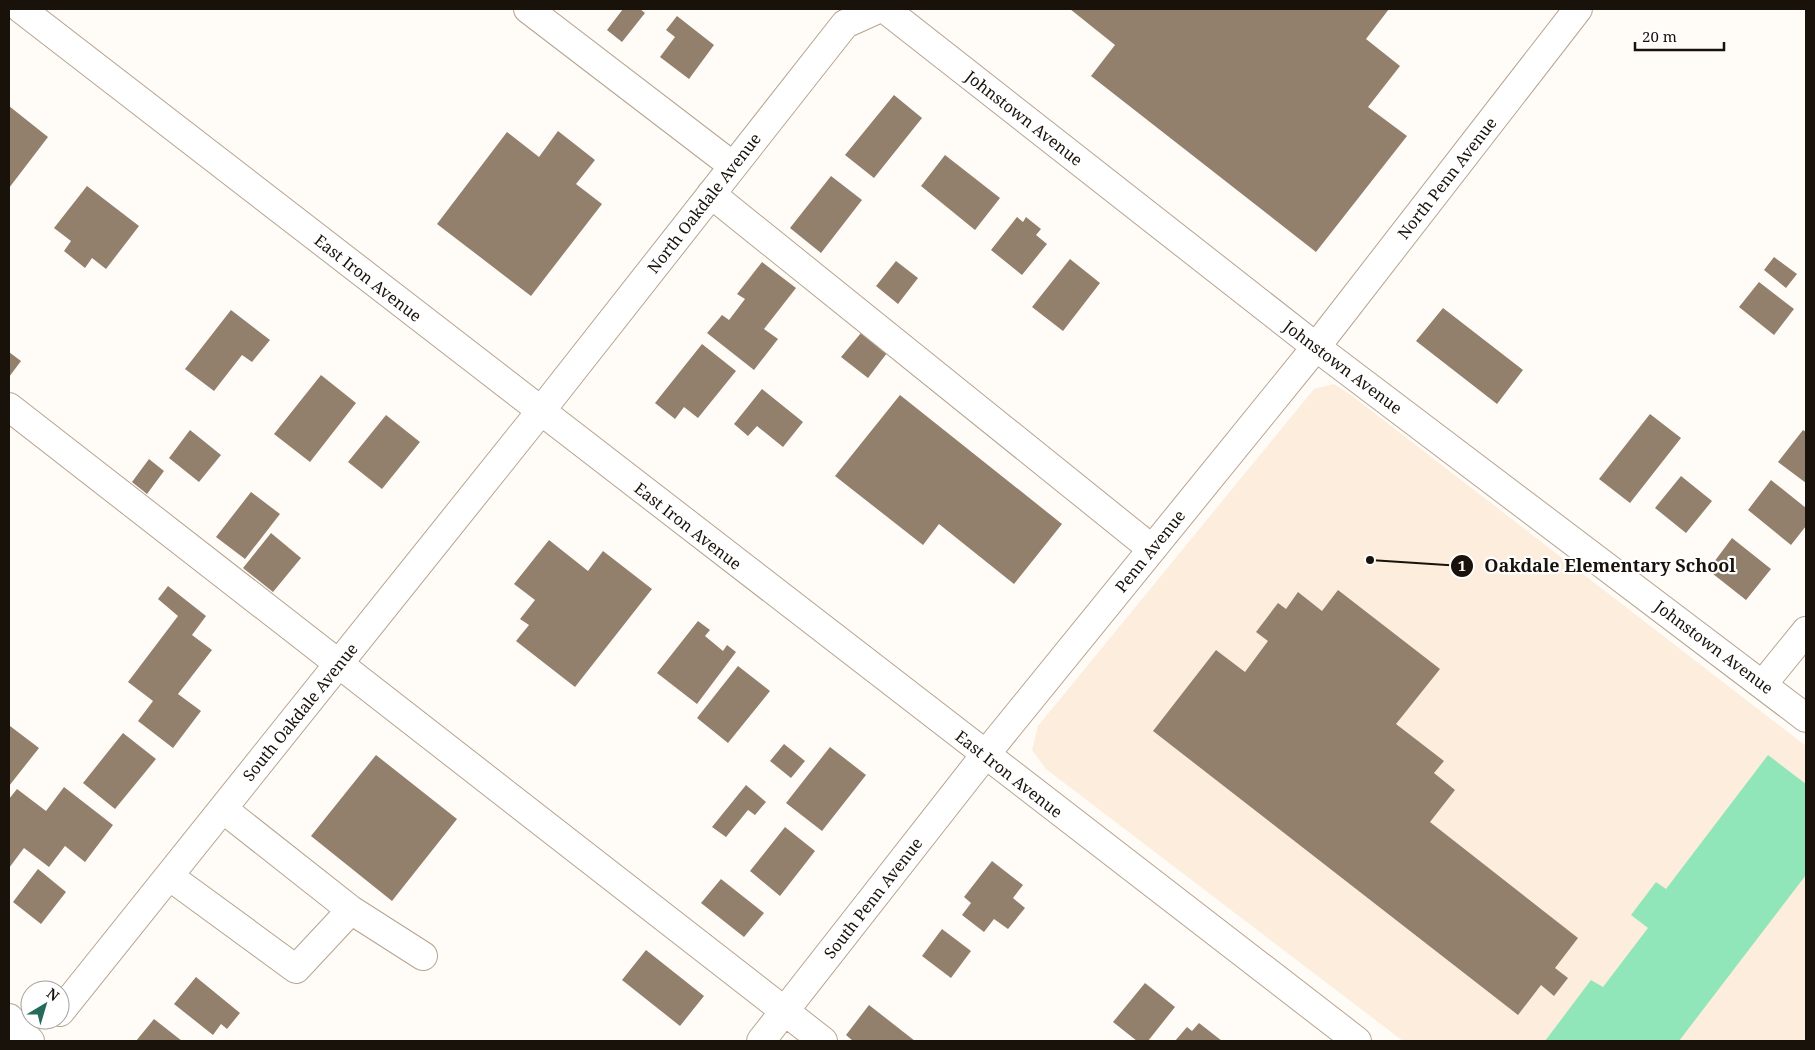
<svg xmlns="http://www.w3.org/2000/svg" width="1815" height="1050" viewBox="0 0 1815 1050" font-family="'Noto Serif',serif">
	<rect width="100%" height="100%" fill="#fffbf7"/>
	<path fill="#fdeddd" d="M1334 384 1351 395 1806 746V1041H1403L1046 769 1032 750 1038 726 1314 389Z"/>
	<path fill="#91e6b9" d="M1768 755 1806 784V875L1679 1041H1545L1591 980 1603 987 1648 928 1631 915 1656 882 1666 889Z"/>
	<path fill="#92806d" d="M623 9H640L645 13 622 42 607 30Z
		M1070 9H1389L1366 39 1400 66 1368 107 1407 136 1316 252 1091 76 1115 45Z
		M677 16 714 45 689 79 660 57 675 37 666 30Z
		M894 95 922 118 874 178 845 155Z
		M9 106 48 137 9 188Z
		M558 131 595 160 576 184 602 204 531 296 437 224 507 132 539 157Z
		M945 155 1000 198 975 230 921 186Z
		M831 176 862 200 821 253 790 228Z
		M87 186 139 226 106 269 92 258 85 268 64 251 71 241 54 228Z
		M1017 217 1023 222 1026 217 1041 229 1036 235 1047 244 1022 275 991 250Z
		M1774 257 1797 274 1786 288 1764 270Z
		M1070 259 1100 283 1063 331 1032 307Z
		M896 261 918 278 898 304 876 286Z
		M762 262 796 288 764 329 778 339 754 370 707 333 722 315 729 320 745 299 737 294Z
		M1759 282 1794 309 1774 335 1739 307Z
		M1443 308 1523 370 1497 404 1416 341Z
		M231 310 270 340 252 362 242 355 214 391 185 369Z
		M861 333 887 353 868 378 841 357Z
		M702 344 736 371 698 418 684 407 675 419 655 403Z
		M9 352 21 361 9 377Z
		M321 375 356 403 310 462 274 434Z
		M762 389 803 422 783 447 757 426 748 436 734 424Z
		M900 395 1062 524 1014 584 939 524 923 545 835 476Z
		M1650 414 1681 438 1630 503 1599 479Z
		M386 415 420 442 382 489 348 462Z
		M190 430 221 455 199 482 169 458Z
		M1803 430 1806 432V483L1778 462Z
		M149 459 164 471 147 494 132 482Z
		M1681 476 1712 501 1686 533 1655 508Z
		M1771 480 1806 508V526L1791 545 1748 510Z
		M251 492 280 514 245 559 216 537Z
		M271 533 301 558 273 592 243 568Z
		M1732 538 1771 569 1746 600 1708 570Z
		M549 540 588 571 603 551 652 589 575 687 516 641 529 625 520 619 535 600 514 584Z
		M168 586 206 616 192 635 212 650 178 694 201 711 173 748 138 721 153 701 128 682 178 616 158 599Z
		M1338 590 1440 669 1396 724 1444 761 1434 773 1455 790 1430 822 1578 938 1555 968 1568 978 1554 996 1541 985 1518 1015 1153 731 1216 650 1245 672 1268 641 1256 632 1278 603 1286 609 1298 592 1322 611Z
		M698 621 710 630 705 636 723 651 727 645 736 652 697 704 657 673Z
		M738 666 770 691 728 743 697 718Z
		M10 726 39 748 9 786V728Z
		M123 733 156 759 115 809 83 783Z
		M784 744 805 761 791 778 770 761Z
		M830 747 866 775 822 831 786 803Z
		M376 755 457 819 392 901 311 836Z
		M746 785 766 802 755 815 748 810 726 837 712 827Z
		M64 787 113 825 85 862 65 846 49 867 24 848 9 868V799L17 789 46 811Z
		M785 827 815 851 780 896 750 871Z
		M992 861 1023 885 1013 898 1025 908 1008 929 994 919 984 932 962 915 971 903 964 897Z
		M38 869 66 892 41 924 13 902Z
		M721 879 764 913 744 937 701 903Z
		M942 929 971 951 951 978 922 956Z
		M646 950 704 996 680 1026 622 980Z
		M196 977 240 1013 227 1029 221 1024 213 1035 174 1004Z
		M1145 983 1175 1007 1148 1041H1137L1113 1022Z
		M869 1005 915 1041H853L846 1035Z
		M154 1019 182 1041H136Z
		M1199 1023 1222 1041H1175L1187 1027 1192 1031Z"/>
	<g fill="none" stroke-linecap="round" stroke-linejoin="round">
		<defs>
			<path id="minor" d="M21 9 1357 1041
				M528 9 733 166
				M885 9 1316 347 1806 718
				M711 194 1152 549
				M9 407 823 1041
				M1763 684 1806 631
				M223 809 351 910 423 956
				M169 876 296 969 351 910
				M60 1012 540 412 845 24 878 9
				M9 1018 30 1041
				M761 1041 985 755 1316 347 1578 9"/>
		</defs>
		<use href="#minor" stroke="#b6a490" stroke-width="30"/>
		<use href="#minor" stroke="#fff" stroke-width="28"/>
	</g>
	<g text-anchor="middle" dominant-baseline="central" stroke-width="4.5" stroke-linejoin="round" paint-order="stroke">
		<g font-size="16" fill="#19120b" stroke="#fff">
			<text transform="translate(1024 118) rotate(38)">Johnstown Avenue</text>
			<text transform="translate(1447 178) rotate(-52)">North Penn Avenue</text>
			<text transform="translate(704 203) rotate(-52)">North Oakdale Avenue</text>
			<text transform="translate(368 278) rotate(38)">East Iron Avenue</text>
			<text transform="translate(1343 367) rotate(37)">Johnstown Avenue</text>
			<text transform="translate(688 526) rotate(38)">East Iron Avenue</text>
			<text transform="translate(1150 551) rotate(-51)">Penn Avenue</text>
			<text transform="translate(1714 647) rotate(37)">Johnstown Avenue</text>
			<text transform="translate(300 712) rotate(-51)">South Oakdale Avenue</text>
			<text transform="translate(1009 774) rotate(38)">East Iron Avenue</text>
			<text transform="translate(873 898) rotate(-52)">South Penn Avenue</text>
		</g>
	</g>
	<path fill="none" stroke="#19120b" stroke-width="2" d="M1370 560L1462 566"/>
	<g fill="#19120b" stroke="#fff" stroke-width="2">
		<circle cx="1370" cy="560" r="5"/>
		<circle cx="1462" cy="566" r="12"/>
	</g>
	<g font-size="15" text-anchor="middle" font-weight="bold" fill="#fff">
		<text x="1462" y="571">1</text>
	</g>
	<g font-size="18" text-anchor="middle" font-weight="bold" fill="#19120b" stroke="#fff" stroke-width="4.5" stroke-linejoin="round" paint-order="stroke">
		<text x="1610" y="572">Oakdale Elementary School</text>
	</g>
	<rect width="1815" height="1050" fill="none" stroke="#19120b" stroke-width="20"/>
	<g transform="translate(45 1005) rotate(38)"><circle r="24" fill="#ffffff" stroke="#a3a09d"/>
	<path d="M0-4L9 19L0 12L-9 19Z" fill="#266a5c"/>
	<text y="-8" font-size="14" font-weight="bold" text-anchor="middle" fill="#19120b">N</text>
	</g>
	<path d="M1635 42v8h89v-8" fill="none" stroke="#19120b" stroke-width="2.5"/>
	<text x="1642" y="42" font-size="15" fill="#19120b" stroke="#ffffff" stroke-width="4" paint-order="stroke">20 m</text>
</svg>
